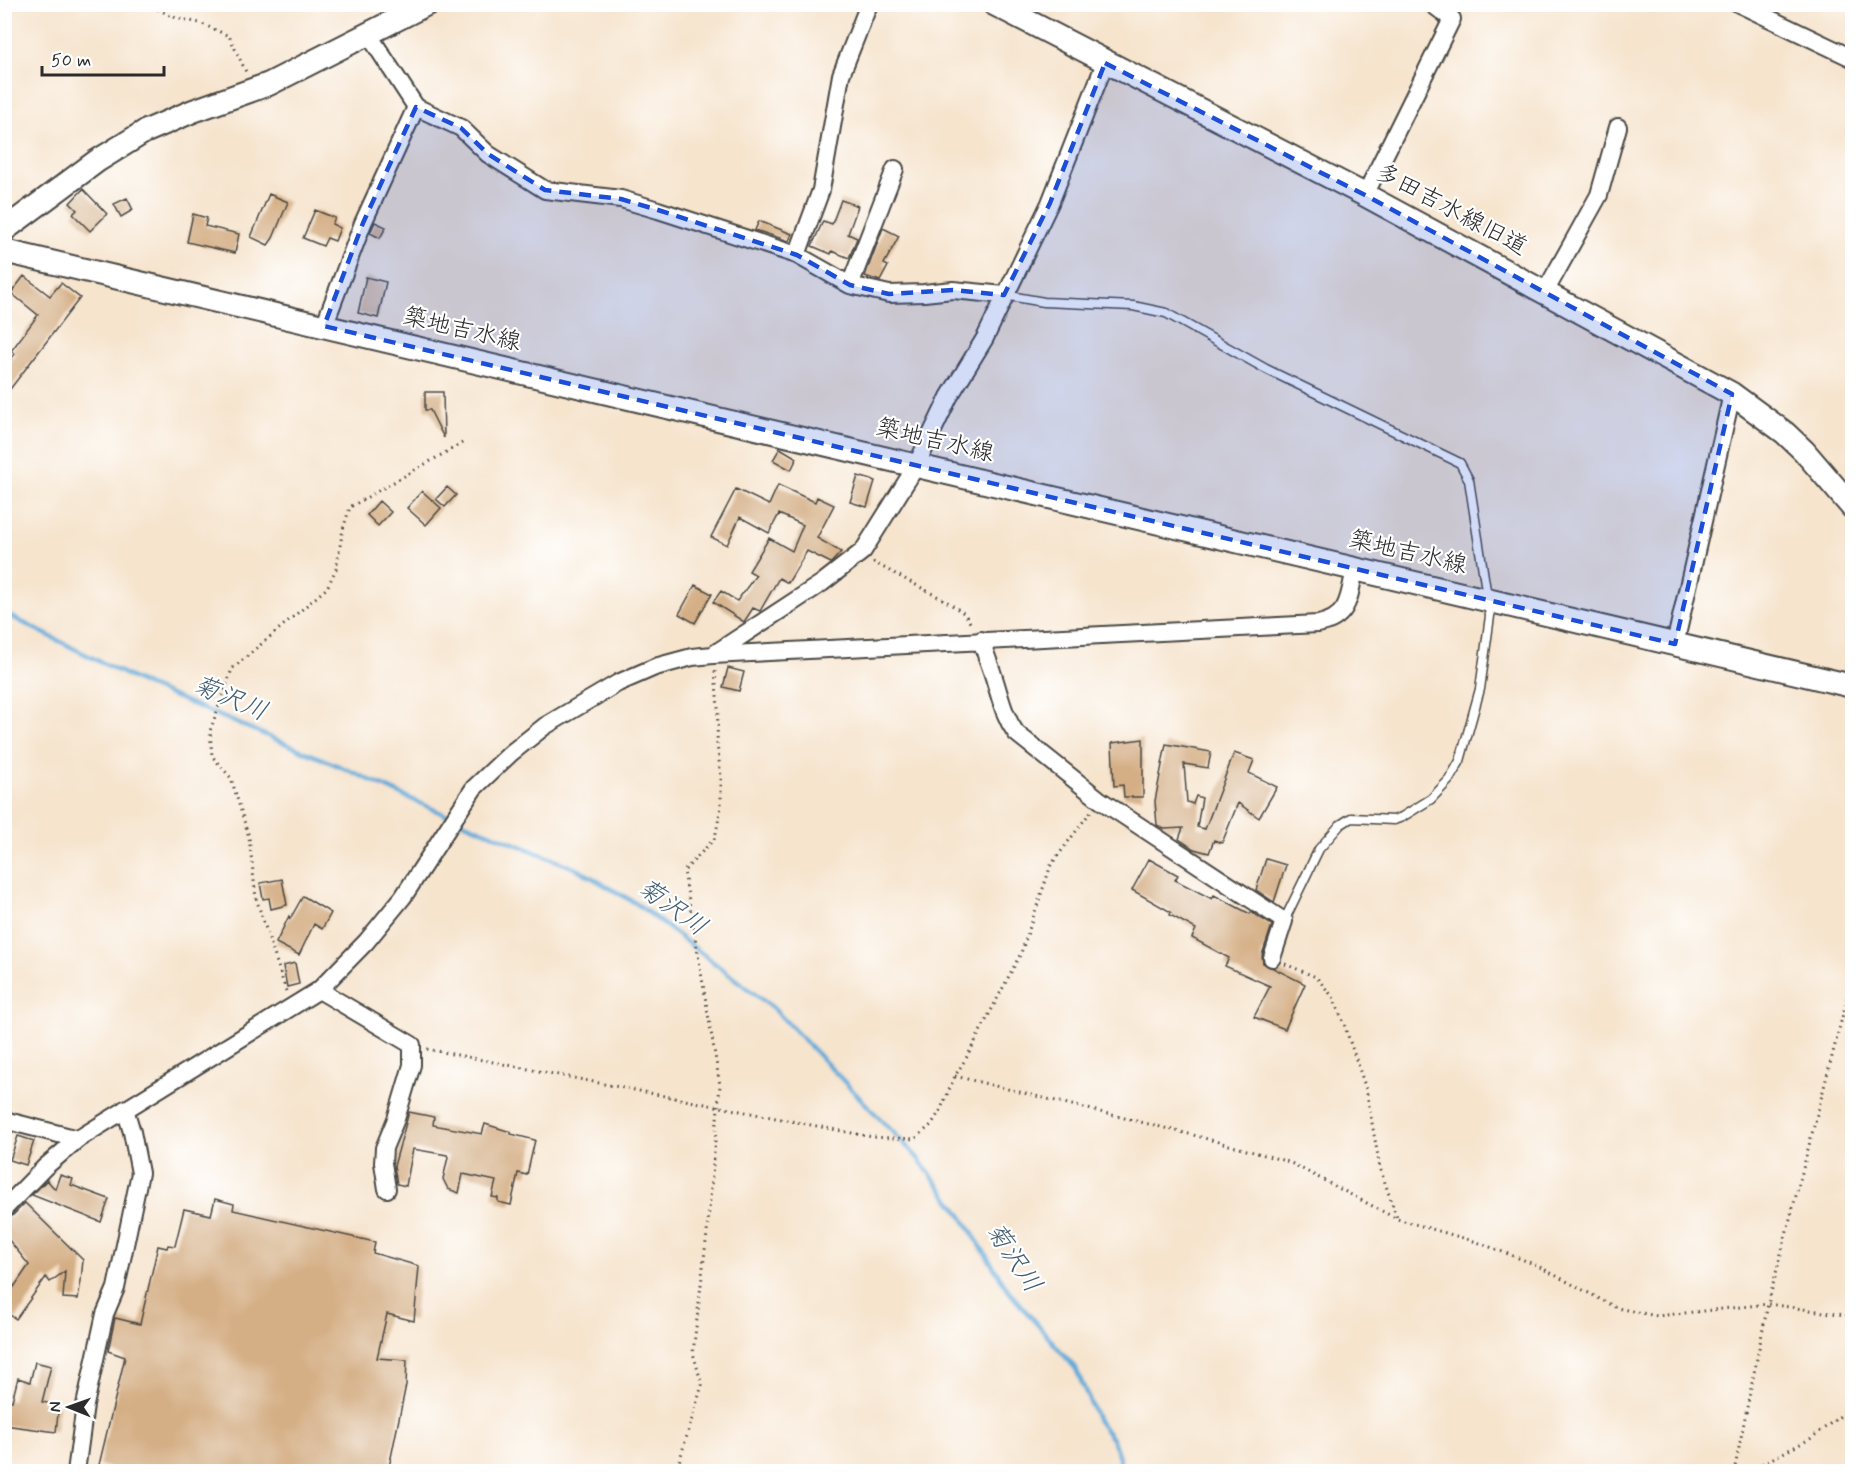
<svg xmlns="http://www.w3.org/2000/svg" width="1857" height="1476" viewBox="0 0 1857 1476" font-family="Mynerve,'Klee One',sans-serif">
	<rect width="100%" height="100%" fill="#fff"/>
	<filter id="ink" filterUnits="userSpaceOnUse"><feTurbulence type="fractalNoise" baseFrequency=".0167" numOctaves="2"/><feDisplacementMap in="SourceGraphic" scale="12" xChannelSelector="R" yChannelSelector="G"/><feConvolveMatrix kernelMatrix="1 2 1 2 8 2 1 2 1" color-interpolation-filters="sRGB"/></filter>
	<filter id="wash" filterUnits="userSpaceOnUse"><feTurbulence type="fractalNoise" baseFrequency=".008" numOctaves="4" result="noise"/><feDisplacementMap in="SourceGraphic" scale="24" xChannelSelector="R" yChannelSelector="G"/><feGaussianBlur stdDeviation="1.35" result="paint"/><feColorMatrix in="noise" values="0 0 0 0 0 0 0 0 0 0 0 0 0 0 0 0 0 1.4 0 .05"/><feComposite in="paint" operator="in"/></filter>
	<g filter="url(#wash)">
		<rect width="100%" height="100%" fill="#f6e4cd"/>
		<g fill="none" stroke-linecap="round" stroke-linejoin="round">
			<path stroke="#61a9d8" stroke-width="4.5" d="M4 613 144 684 346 769 448 816 579 870 637 904 773 1008 917 1157 959 1212 1010 1293 1076 1369 1098 1421 1113 1440 1120 1460 1118 1472"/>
		</g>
		<g id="blocks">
			<path fill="#d4ae84" d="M83 189 107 214 90 231 73 214 77 210 70 203Z
				M269 194 288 202 273 238 268 245 251 237Z
				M127 198 133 210 121 217 114 204Z
				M841 200 858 206 848 234 857 238 849 258 832 251 831 254 812 246 823 221 832 224Z
				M315 210 335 218 332 224 340 228 335 241 327 238 323 246 303 238Z
				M193 214 207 218 205 226 239 234 235 253 187 242Z
				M759 221 792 234 789 241 755 230Z
				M375 222 386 227 380 238 370 233Z
				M883 228 899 236 884 264 888 266 880 281 865 276Z
				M24 276 50 296 61 283 80 298 4 397V368L15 354 11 351 38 315 11 293Z
				M366 277 386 282 378 318 358 313Z
				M425 392H443L444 438 430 410H425Z
				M780 448 797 458 791 470 773 460Z
				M858 476 875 481 867 507 850 502Z
				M778 485 815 502 817 497 834 505 817 538 841 552 831 563 807 551 788 583 779 578 760 611 753 608 744 622 713 602 721 591 737 601 756 575 749 571 769 538 792 551 803 525 779 514 769 533 740 517 727 545 711 537 736 489 769 505Z
				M447 487 456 495 445 507 436 499Z
				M422 491 441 508 426 525 407 508Z
				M379 501 391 512 378 526 367 515Z
				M695 585 712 594 695 623 679 614Z
				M728 668 744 672 739 691 723 687Z
				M1143 739V797H1124L1123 785 1114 786 1112 743Z
				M1166 744 1211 752 1208 768 1184 764 1187 802 1193 804 1196 796 1202 798 1197 827 1205 829 1234 753 1254 760 1249 773 1277 787 1259 818 1238 803 1222 843 1214 840 1209 853 1194 849 1179 839 1183 828 1164 829 1157 825 1155 801Z
				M1149 859 1178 875 1175 880 1212 899 1214 895 1250 914 1251 912 1272 925 1262 955 1263 963 1305 984 1285 1029 1254 1017 1270 986 1225 966 1229 958 1192 938 1196 929 1170 915 1171 912 1132 890Z
				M1266 859 1286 865 1274 902 1256 890Z
				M282 879 287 905 271 909 269 898 263 899 260 883Z
				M303 896 331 913 322 929 314 924 299 955 276 943 289 916 290 919Z
				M295 963 299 984 287 987 283 966Z
				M409 1112 434 1117 433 1125 482 1134 485 1124 511 1132V1134L535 1140 527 1175 518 1173 511 1205 498 1202V1198L492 1197 496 1181 463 1174 459 1193 448 1189 443 1179 448 1157 447 1155 413 1149 406 1186 397 1184 394 1166Z
				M18 1136 34 1141 26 1165 10 1160Z
				M60 1175 73 1179 71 1185 109 1199 101 1222 32 1195 47 1180 55 1189Z
				M215 1199 234 1204 233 1210 375 1242 373 1253 419 1266 414 1321 387 1314 377 1358 407 1360 406 1385 388 1472H125L99 1465 125 1357 108 1351 115 1318 140 1324 158 1246 167 1248 168 1245 175 1246 184 1209 211 1215Z
				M25 1203 83 1260 81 1281 78 1299 63 1298 65 1271 50 1282 46 1277 16 1319 4 1311V1274L14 1287 29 1265 4 1234V1219L12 1216Z
				M35 1362 51 1366 42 1402 59 1405 56 1432 4 1425V1400L12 1401 18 1378 30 1382Z"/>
		</g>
	</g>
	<g filter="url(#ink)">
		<use href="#blocks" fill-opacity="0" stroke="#494743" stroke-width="1.5"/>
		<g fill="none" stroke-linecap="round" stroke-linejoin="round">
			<defs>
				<path id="lane" d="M1004 295 1044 302 1133 306 1166 313 1266 369 1460 463 1469 480 1490 616 1480 689 1460 761 1449 780 1431 799 1402 817 1394 820 1351 818 1340 825 1319 849 1284 921"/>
				<path id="street" d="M1739 4 1852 58
					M369 35 416 107 461 128 488 154 545 190 621 199 658 210 797 255 850 285 889 294 924 293 953 290 1004 295
					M1365 195 1452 19 1432 4
					M797 255 821 190 841 75 869 4
					M850 285 895 169
					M1545 292 1599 195 1618 127
					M324 326 363 223 416 107
					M981 640C985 653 991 667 995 681 1001 700 1004 716 1016 733L1100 800 1284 921 1272 958
					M1675 644 1732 394
					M714 654 822 583 863 551 915 468 949 397 985 338 1050 203 1105 63
					M319 990 412 1045V1065L396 1119 384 1148 383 1163 387 1189
					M4 1120 78 1139
					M4 1209 45 1167 78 1139 319 990 366 942 403 897 474 788 511 753 545 726 618 683 655 667 692 657 713 655 1318 624C1350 618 1349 596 1355 568
					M76 1472 85 1405 105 1314 116 1288 140 1173 132 1132 125 1109"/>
				<path id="secondary" d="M994 4 1365 195 1732 394 1785 433 1804 451 1852 507
					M4 230 97 161 144 132 193 111 269 84 427 4
					M4 251 1852 686"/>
			</defs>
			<use href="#lane" stroke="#494743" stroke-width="11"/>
			<use href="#street" stroke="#494743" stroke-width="20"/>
			<use href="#secondary" stroke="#494743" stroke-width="26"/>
			<path stroke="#494743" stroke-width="3" stroke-dasharray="1.5 4.5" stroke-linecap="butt" d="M147 4 176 18 200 23 229 36 247 74
				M873 562 946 601 965 614 972 626
				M1285 964 1316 977 1333 997 1344 1024 1366 1089 1380 1168 1397 1218
				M286 991 256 898 249 837 231 778 212 756 210 731 232 669 327 588 336 569 343 529 350 507 464 442
				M427 1049 872 1137 915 1139 931 1125 940 1111 955 1076 968 1055 1021 953 1051 865 1091 811
				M955 1076 1197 1136 1289 1162 1397 1219 1477 1242 1534 1264 1617 1308 1657 1316 1768 1304 1852 1316
				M676 1472 702 1385 693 1353 707 1233 720 1085 684 871 715 838 721 807V777L717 744 718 708 715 671
				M1734 1472 1768 1304 1852 979
				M1746 1472 1810 1439 1852 1407"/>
			<use href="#lane" stroke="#fff" stroke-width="8"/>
			<use href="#street" stroke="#fff" stroke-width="16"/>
			<use href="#secondary" stroke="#fff" stroke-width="22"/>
		</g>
	</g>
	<path fill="#1d4ed8" fill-opacity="0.2" stroke="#1d4ed8" stroke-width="4.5" stroke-dasharray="12 8" stroke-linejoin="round" d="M1105 63 1365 195 1732 394 1675 644 324 326 363 223 416 107 461 128 488 154 545 190 621 199 658 210 797 255 850 285 889 294 953 290 1004 295 1050 203Z"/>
	<g text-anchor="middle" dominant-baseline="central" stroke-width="4.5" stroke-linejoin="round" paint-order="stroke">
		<g font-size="24" fill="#2b2b2b" stroke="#fff">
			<text transform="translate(1451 210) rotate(28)">多田吉水線旧道</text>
			<text transform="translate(462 330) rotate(13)">築地吉水線</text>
			<text transform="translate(935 441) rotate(13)">築地吉水線</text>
			<text transform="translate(1408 553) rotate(13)">築地吉水線</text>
		</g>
		<g font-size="26" font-style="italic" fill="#415d70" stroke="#fff">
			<text transform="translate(230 699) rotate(23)">菊沢川</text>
			<text transform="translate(672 908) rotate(36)">菊沢川</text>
			<text transform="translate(1013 1258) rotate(56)">菊沢川</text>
		</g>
	</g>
	<rect width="1857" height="1476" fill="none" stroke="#fff" stroke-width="24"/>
	<g transform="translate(69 1407) rotate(271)" stroke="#ffffff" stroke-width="4.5" paint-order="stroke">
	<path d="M0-4.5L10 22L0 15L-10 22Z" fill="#2b2b2b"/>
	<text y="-9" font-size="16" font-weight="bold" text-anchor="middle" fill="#2b2b2b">N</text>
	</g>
	<path d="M42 66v9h122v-9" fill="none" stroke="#2b2b2b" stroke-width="3"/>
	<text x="51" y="66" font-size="18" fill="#2b2b2b" stroke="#ffffff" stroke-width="4.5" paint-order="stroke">50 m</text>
</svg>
